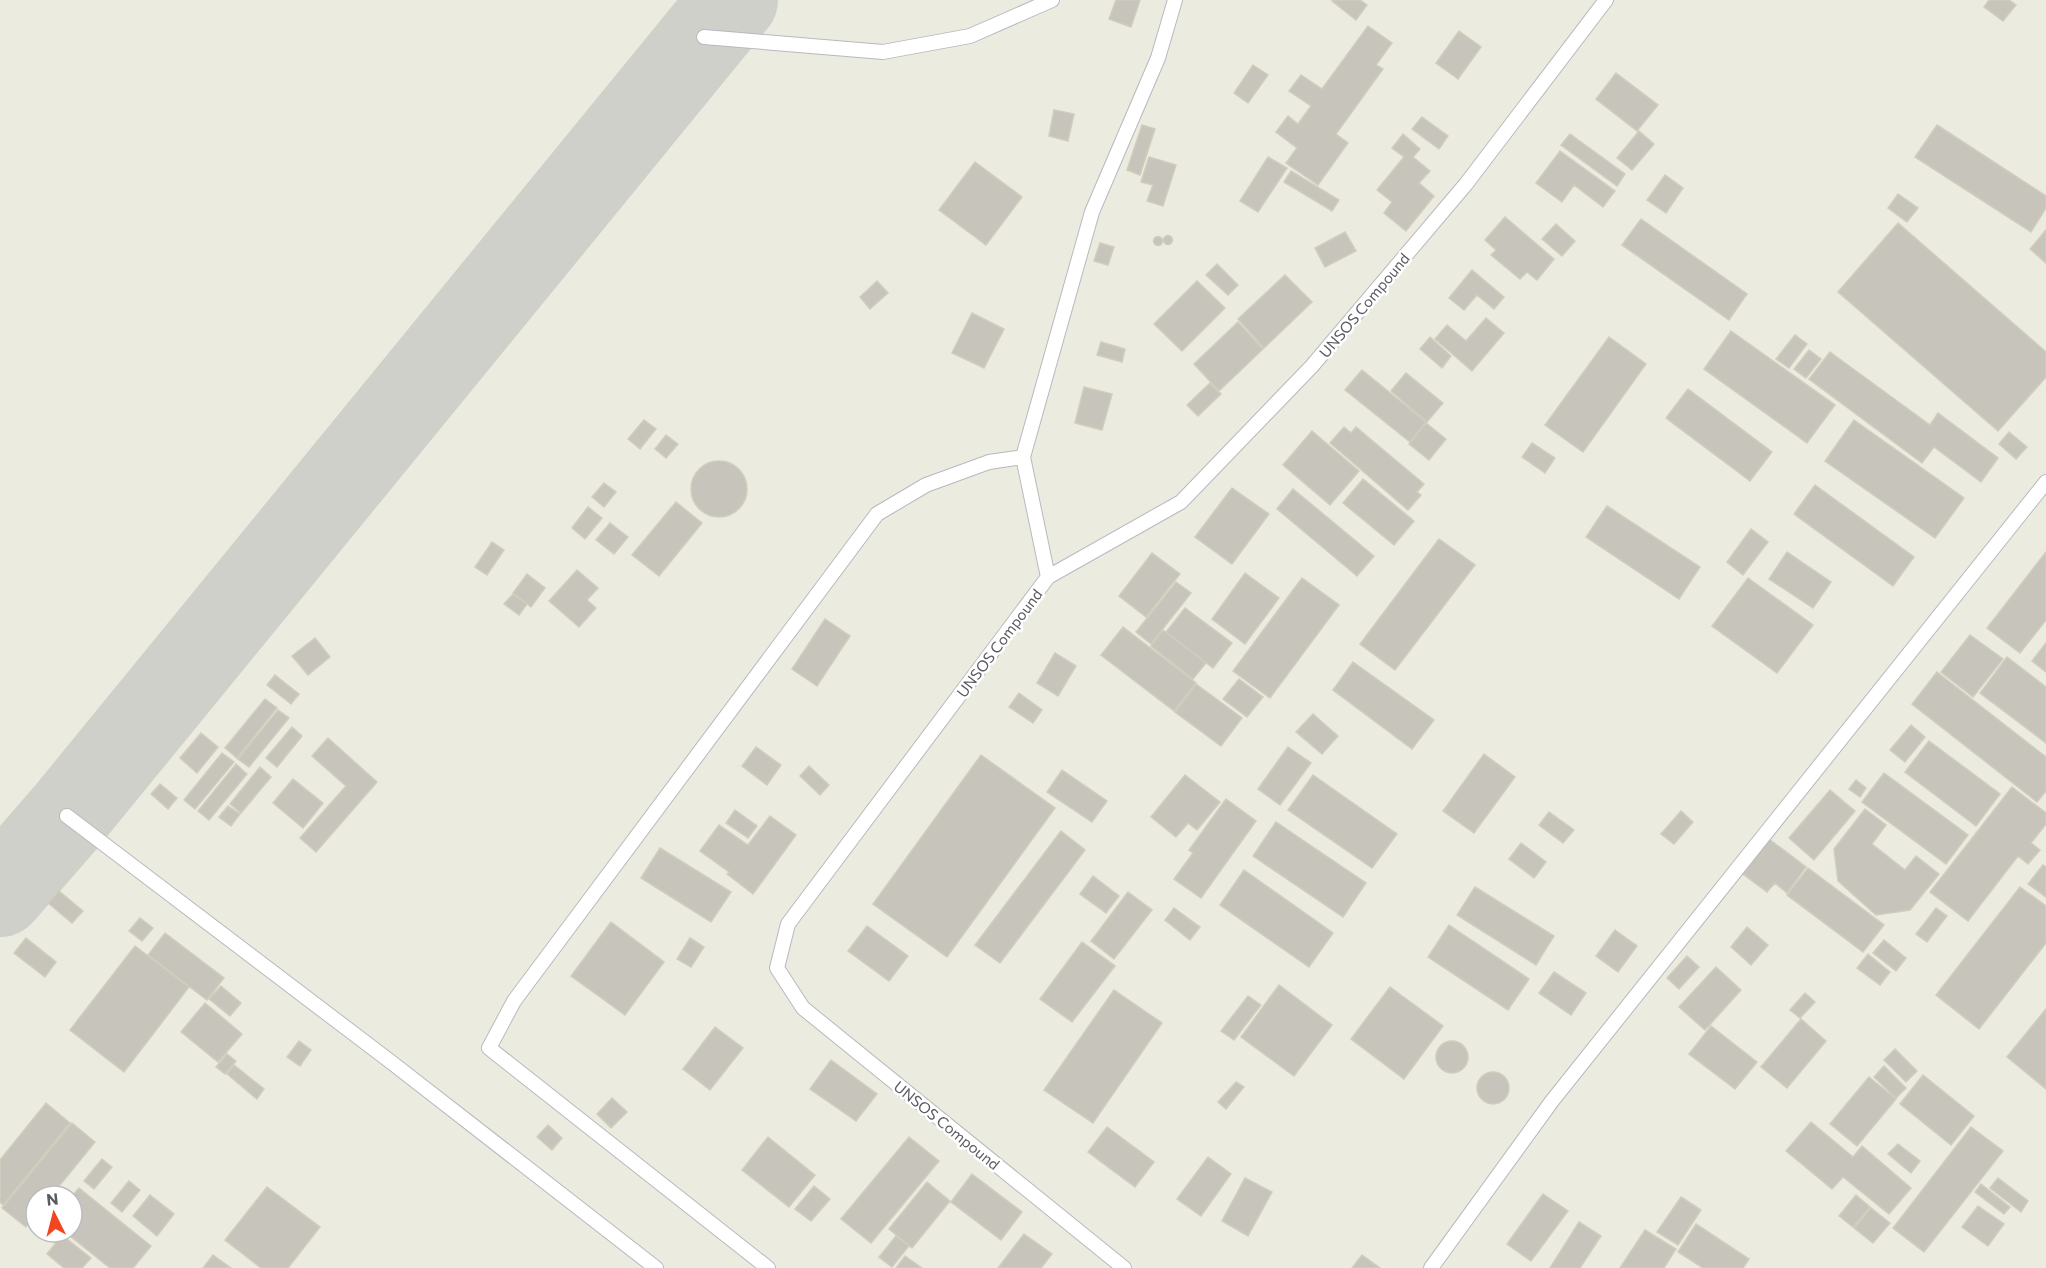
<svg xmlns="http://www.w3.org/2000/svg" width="2046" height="1268" viewBox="0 0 2046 1268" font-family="Commissioner,sans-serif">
	<rect width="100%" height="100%" fill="#ecebdf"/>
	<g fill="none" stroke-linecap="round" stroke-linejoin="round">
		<path stroke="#d0d0ca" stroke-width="88" d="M0 893 67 816 734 0"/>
	</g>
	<path fill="#c7c4bc" stroke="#d1cdbd" stroke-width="1.5" d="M1116 0H1140L1131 27 1109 19Z
		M1333 0H1360L1367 5 1356 20 1332 1Z
		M1989 0H2009L2016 5 2003 21 1984 7Z
		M1368 26 1392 43 1376 65 1383 69 1336 134 1348 143 1318 185 1286 163 1297 148 1276 132 1288 116 1298 124 1311 106 1289 91 1301 75 1322 89Z
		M1459 31 1481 47 1458 79 1436 63Z
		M1253 65 1268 75 1248 103 1234 93Z
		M1616 73 1658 105 1637 131 1596 99Z
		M1054 110 1074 114 1068 141 1049 136Z
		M1422 117 1448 136 1439 149 1412 129Z
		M1142 125 1155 129 1140 175 1127 170Z
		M1937 125 2046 196V208L2031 232 1915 157Z
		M1639 131 1654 144 1632 170 1617 158Z
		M1403 134 1420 149 1413 157 1430 171 1419 183 1434 196 1406 231 1384 213 1392 202 1377 190 1404 157 1392 148Z
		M1570 134 1625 174 1617 186 1561 145Z
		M1560 151 1615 191 1603 207 1574 185 1562 202 1536 183Z
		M1149 157 1176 165 1163 206 1147 201 1153 185 1141 182Z
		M1268 157 1287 168 1258 212 1240 201Z
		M975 162 1022 197 986 245 939 210Z
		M1291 171 1339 200 1332 211 1284 182Z
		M1665 175 1683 188 1666 213 1647 200Z
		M1898 194 1918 208 1907 222 1888 208Z
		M1505 217 1554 259 1537 280 1527 272 1520 279 1491 255 1496 250 1485 240Z
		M1641 219 1747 294 1729 320 1622 245Z
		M1898 223 2046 352V377L1998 431 1838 292Z
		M1556 224 1575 241 1562 256 1542 239Z
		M2046 230V263L2030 249Z
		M1345 232 1356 251 1325 267 1315 248Z
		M1163.5 240a4.5 4.5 0 1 1 9 0a4.5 4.5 0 1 1-9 0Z
		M1153.5 241a4.5 4.5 0 1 1 9 0a4.5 4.5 0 1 1-9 0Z
		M1100 243 1114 247 1108 265 1094 261Z
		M1217 264 1238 285 1228 295 1206 275Z
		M1472 270 1504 297 1494 309 1477 295 1464 310 1449 298Z
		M1285 275 1312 302 1264 348 1238 319Z
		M877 281 888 293 870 309 860 297Z
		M1197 281 1225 308 1182 351 1154 324Z
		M972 313 1004 329 984 368 952 353Z
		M1486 318 1504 333 1472 371 1435 339 1447 325 1466 341Z
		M1238 322 1263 349 1219 391 1194 364Z
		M1731 331 1835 405 1807 443 1704 369Z
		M1795 335 1807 344 1789 368 1776 359Z
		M1430 337 1451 356 1442 368 1420 349Z
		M1609 337 1646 364 1583 452 1545 425Z
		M1101 342 1125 349 1122 362 1097 355Z
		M1809 350 1821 359 1806 378 1794 369Z
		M1830 352 1930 425 1938 413 1998 458 1981 482 1934 447 1922 463 1809 379Z
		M1362 370 1426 422 1410 442 1345 390Z
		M1406 373 1443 403 1427 422 1391 391Z
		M1210 383 1221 394 1198 416 1187 405Z
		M1084 387 1112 394 1102 430 1075 423Z
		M1688 389 1772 452 1750 481 1666 418Z
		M644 420 656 429 640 449 628 439Z
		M1854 420 1964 498 1935 538 1825 461Z
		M1426 423 1446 439 1429 460 1409 444Z
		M1344 427 1351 433 1356 427 1424 484 1417 492 1421 495 1408 510 1330 443Z
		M1312 431 1359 471 1330 505 1283 465Z
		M2009 432 2027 447 2016 459 1999 444Z
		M666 435 678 444 666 458 655 449Z
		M1532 443 1555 458 1545 473 1522 457Z
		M691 489a28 28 0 1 1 56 0a28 28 0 1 1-56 0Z
		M1363 479 1414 521 1394 545 1343 503Z
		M604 483 616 492 604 507 592 497Z
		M1815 485 1914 557 1893 586 1794 514Z
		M1232 488 1269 514 1232 564 1195 537Z
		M1293 489 1374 556 1357 576 1277 509Z
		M676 502 702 523 659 576 632 555Z
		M1607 506 1700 567 1679 599 1586 537Z
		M588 507 602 518 585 539 572 528Z
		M610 523 628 537 614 554 596 540Z
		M1751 529 1768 542 1743 575 1727 562Z
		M1439 539 1475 565 1395 670 1360 644Z
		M492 542 504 550 487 575 475 567Z
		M1787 552 1831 582 1813 608 1769 579Z
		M2046 552V620L2020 653 1987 628Z
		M1152 553 1180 574 1146 617 1119 596Z
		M577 570 598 588 587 600 596 608 579 627 549 601Z
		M1245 573 1279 598 1245 644 1212 619Z
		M527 574 545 588 531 607 513 593Z
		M1302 578 1339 605 1270 698 1233 671Z
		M1748 578 1813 625 1777 673 1712 626Z
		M1176 582 1191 593 1151 644 1136 632Z
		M513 594 527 604 519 615 504 604Z
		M1185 608 1232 643 1213 668 1166 632Z
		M825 619 850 636 817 686 792 669Z
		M1123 627 1196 683 1174 711 1101 655Z
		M1163 630 1206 663 1193 679 1151 646Z
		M1970 635 2003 659 1973 697 1941 672Z
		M315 638 330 657 308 675 292 656Z
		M2046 643V672L2032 661Z
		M1055 653 1076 666 1058 696 1037 683Z
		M2007 657 2046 687V743L1980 693Z
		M1353 662 1434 720 1412 749 1333 690Z
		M1937 672 2046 757V791L2037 802 1912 704Z
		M275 675 299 694 291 704 267 685Z
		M1239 679 1263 697 1247 717 1223 699Z
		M1196 684 1242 718 1221 746 1175 712Z
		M1019 693 1042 710 1033 723 1009 707Z
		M265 699 277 708 237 758 225 748Z
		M278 710 289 718 249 767 238 759Z
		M1313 714 1338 736 1322 754 1296 732Z
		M1911 725 1925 737 1905 762 1890 750Z
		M292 727 302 736 277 767 266 758Z
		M201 733 218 747 197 773 180 758Z
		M328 738 377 782 316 852 300 838 346 786 312 756Z
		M1929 741 2000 794 1976 826 1905 772Z
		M756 747 781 765 767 785 742 766Z
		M1288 747 1311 763 1280 805 1258 789Z
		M222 753 234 762 195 809 184 800Z
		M1484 754 1515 777 1474 833 1443 811Z
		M981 755 1055 808 947 957 873 904Z
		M236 764 247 774 209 820 198 811Z
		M809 766 829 785 820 795 800 776Z
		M260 767 271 777 241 813 230 804Z
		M1062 770 1107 801 1092 822 1047 792Z
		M1884 773 1968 835 1946 864 1862 802Z
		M1185 775 1220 802 1197 830 1188 823 1176 837 1151 817Z
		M1313 775 1397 834 1372 868 1288 810Z
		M293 779 323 803 303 828 273 803Z
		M1856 780 1866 788 1860 797 1849 789Z
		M160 784 177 798 168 809 151 794Z
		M2012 787 2046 813V824L2031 843 2040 850 2028 864 2018 856 1968 921 1930 892Z
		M1830 790 1855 811 1814 860 1789 838Z
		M1226 799 1256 821 1201 898 1174 879 1193 853 1189 850Z
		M228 806 240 814 231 826 219 817Z
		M1865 809 1886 825 1872 844 1905 870 1916 856 1939 874 1910 910 1876 915 1838 881 1834 849Z
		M735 810 757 826 748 838 726 823Z
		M1681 811 1693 822 1674 844 1661 834Z
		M1549 812 1574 830 1563 843 1539 825Z
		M770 816 796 835 753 894 727 874 729 872 700 851 719 825 748 845Z
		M1276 822 1366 883 1343 917 1253 856Z
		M1061 831 1085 850 1000 963 975 945Z
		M1769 839 1806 867 1787 893 1775 883 1767 892 1743 874Z
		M1521 843 1546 862 1534 878 1509 859Z
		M660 848 731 892 711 922 641 878Z
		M2043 865 2046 867V897L2028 884Z
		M1808 868 1884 925 1863 952 1787 895Z
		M1244 870 1333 933 1309 967 1220 905Z
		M1093 876 1119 896 1106 913 1080 894Z
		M1475 887 1554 936 1536 965 1457 915Z
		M2020 887 2046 906V943L1979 1029 1936 995Z
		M59 891 83 911 72 923 48 903Z
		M1128 892 1152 910 1114 959 1091 941Z
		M1174 908 1200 927 1190 940 1165 920Z
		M1936 908 1947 916 1927 942 1916 934Z
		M140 918 153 928 142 941 129 931Z
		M611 922 664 962 625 1015 571 976Z
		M1449 925 1529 979 1508 1010 1428 957Z
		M867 926 908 956 889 981 848 951Z
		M1747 927 1768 945 1751 965 1731 947Z
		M1615 930 1637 946 1618 972 1596 956Z
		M165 933 224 978 207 1000 148 955Z
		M26 938 56 962 45 977 14 953Z
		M690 938 704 947 691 967 677 959Z
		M1884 940 1906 958 1896 971 1873 953Z
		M1082 942 1115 966 1072 1022 1040 999Z
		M135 946 189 987 124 1072 70 1030Z
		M1868 954 1890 972 1880 985 1857 968Z
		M1687 956 1699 967 1679 989 1667 978Z
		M1716 967 1741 990 1705 1030 1679 1007Z
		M1554 972 1586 993 1571 1015 1539 993Z
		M1279 985 1332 1025 1294 1076 1241 1037Z
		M221 986 241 1003 230 1016 209 999Z
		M1390 987 1443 1026 1404 1079 1351 1039Z
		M1114 990 1162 1023 1093 1123 1044 1090Z
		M1805 993 1815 1002 1800 1018 1790 1010Z
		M1248 996 1261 1005 1234 1040 1221 1031Z
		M205 1003 242 1034 218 1062 181 1032Z
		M2046 1009V1089L2007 1057Z
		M1801 1019 1826 1041 1787 1088 1761 1067Z
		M1711 1026 1757 1062 1735 1089 1689 1054Z
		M715 1027 743 1048 710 1090 683 1069Z
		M299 1041 311 1050 300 1066 287 1057Z
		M1436 1057a16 16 0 1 1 32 0a16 16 0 1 1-32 0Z
		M1895 1049 1917 1071 1906 1082 1884 1060Z
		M227 1054 236 1061 225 1074 216 1067Z
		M831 1060 877 1094 856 1121 810 1089Z
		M234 1065 264 1089 257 1099 227 1074Z
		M1884 1066 1906 1088 1896 1098 1874 1077Z
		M1477 1088a16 16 0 1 1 32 0a16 16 0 1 1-32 0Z
		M1923 1075 1974 1116 1951 1145 1900 1104Z
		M1869 1077 1896 1099 1857 1146 1830 1124Z
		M1236 1082 1244 1087 1226 1109 1218 1102Z
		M612 1098 627 1112 611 1128 597 1114Z
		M46 1103 70 1123 3 1205 0 1202V1160Z
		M1811 1122 1853 1157 1862 1146 1911 1188 1889 1214 1843 1177 1832 1189 1786 1151Z
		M72 1123 95 1142 51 1196H36V1215L26 1227 2 1208Z
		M548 1125 562 1138 552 1150 537 1137Z
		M1107 1127 1154 1162 1135 1187 1088 1152Z
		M1971 1127 2003 1151 1924 1252 1893 1228Z
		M768 1137 815 1175 789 1207 742 1170Z
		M909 1137 939 1161 871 1243 841 1219Z
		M1898 1144 1920 1161 1911 1173 1888 1154Z
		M1208 1157 1231 1174 1201 1216 1177 1199Z
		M102 1159 112 1167 94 1189 84 1181Z
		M972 1174 1022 1212 1001 1240 951 1202Z
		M1245 1178 1272 1192 1248 1236 1222 1221Z
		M1998 1178 2028 1201 2021 1212 1990 1188Z
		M129 1181 140 1190 122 1212 111 1203Z
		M927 1182 950 1201 912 1248 889 1229Z
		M1981 1184 2010 1207 2004 1214 1975 1192Z
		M814 1186 830 1199 811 1221 795 1209Z
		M267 1187 320 1227 288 1268H261L225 1240Z
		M79 1188 151 1246 133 1268H110L65 1232H72V1196Z
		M1543 1194 1568 1211 1531 1261 1507 1244Z
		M150 1195 174 1214 157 1236 133 1216Z
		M1856 1195 1870 1207 1853 1227 1839 1216Z
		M1681 1197 1701 1210 1678 1245 1657 1232Z
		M1978 1206 2004 1224 1988 1246 1962 1227Z
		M1871 1208 1890 1223 1873 1243 1854 1228Z
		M1579 1222 1601 1236 1580 1268H1550Z
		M1696 1224 1749 1259 1743 1268H1703L1678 1252Z
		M1645 1230 1676 1249 1664 1268H1620Z
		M1024 1234 1052 1254 1041 1268H998Z
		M62 1235 91 1258 82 1268H64L47 1254Z
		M896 1236 909 1246 892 1267 879 1257Z
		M213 1255 231 1268H203Z
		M1362 1255 1380 1268H1352Z
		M905 1256 922 1268H896Z"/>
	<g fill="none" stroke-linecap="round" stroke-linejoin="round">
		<defs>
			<path id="lane" d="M704 37 883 52 970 36 1052 0
				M1048 577 1023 457 1092 212 1158 58 1175 0
				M67 816 391 1062 656 1268
				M768 1268 489 1048 514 1001 877 514 926 485 989 462 1023 457
				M1124 1268 803 1008 777 968 788 924 1048 577 1181 502 1312 366 1466 184 1606 0
				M1431 1268 1552 1101 2046 482"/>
		</defs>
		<use href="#lane" stroke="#b7b9bf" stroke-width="16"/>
		<use href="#lane" stroke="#fff" stroke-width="14"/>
	</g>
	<g text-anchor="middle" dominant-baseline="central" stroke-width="5" stroke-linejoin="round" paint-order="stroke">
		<g font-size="15" fill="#585b61" stroke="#fff">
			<text transform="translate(1364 305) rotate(-50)">UNSOS Compound</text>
			<text transform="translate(999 643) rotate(-53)">UNSOS Compound</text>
			<text transform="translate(947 1125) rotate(39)">UNSOS Compound</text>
		</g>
	</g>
	<g transform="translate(54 1214) rotate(354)"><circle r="28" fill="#ffffff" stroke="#bcbdc0" stroke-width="1.5"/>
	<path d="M0-4.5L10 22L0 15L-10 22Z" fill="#f14720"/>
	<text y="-9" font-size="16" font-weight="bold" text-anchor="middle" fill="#585b61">N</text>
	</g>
</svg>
